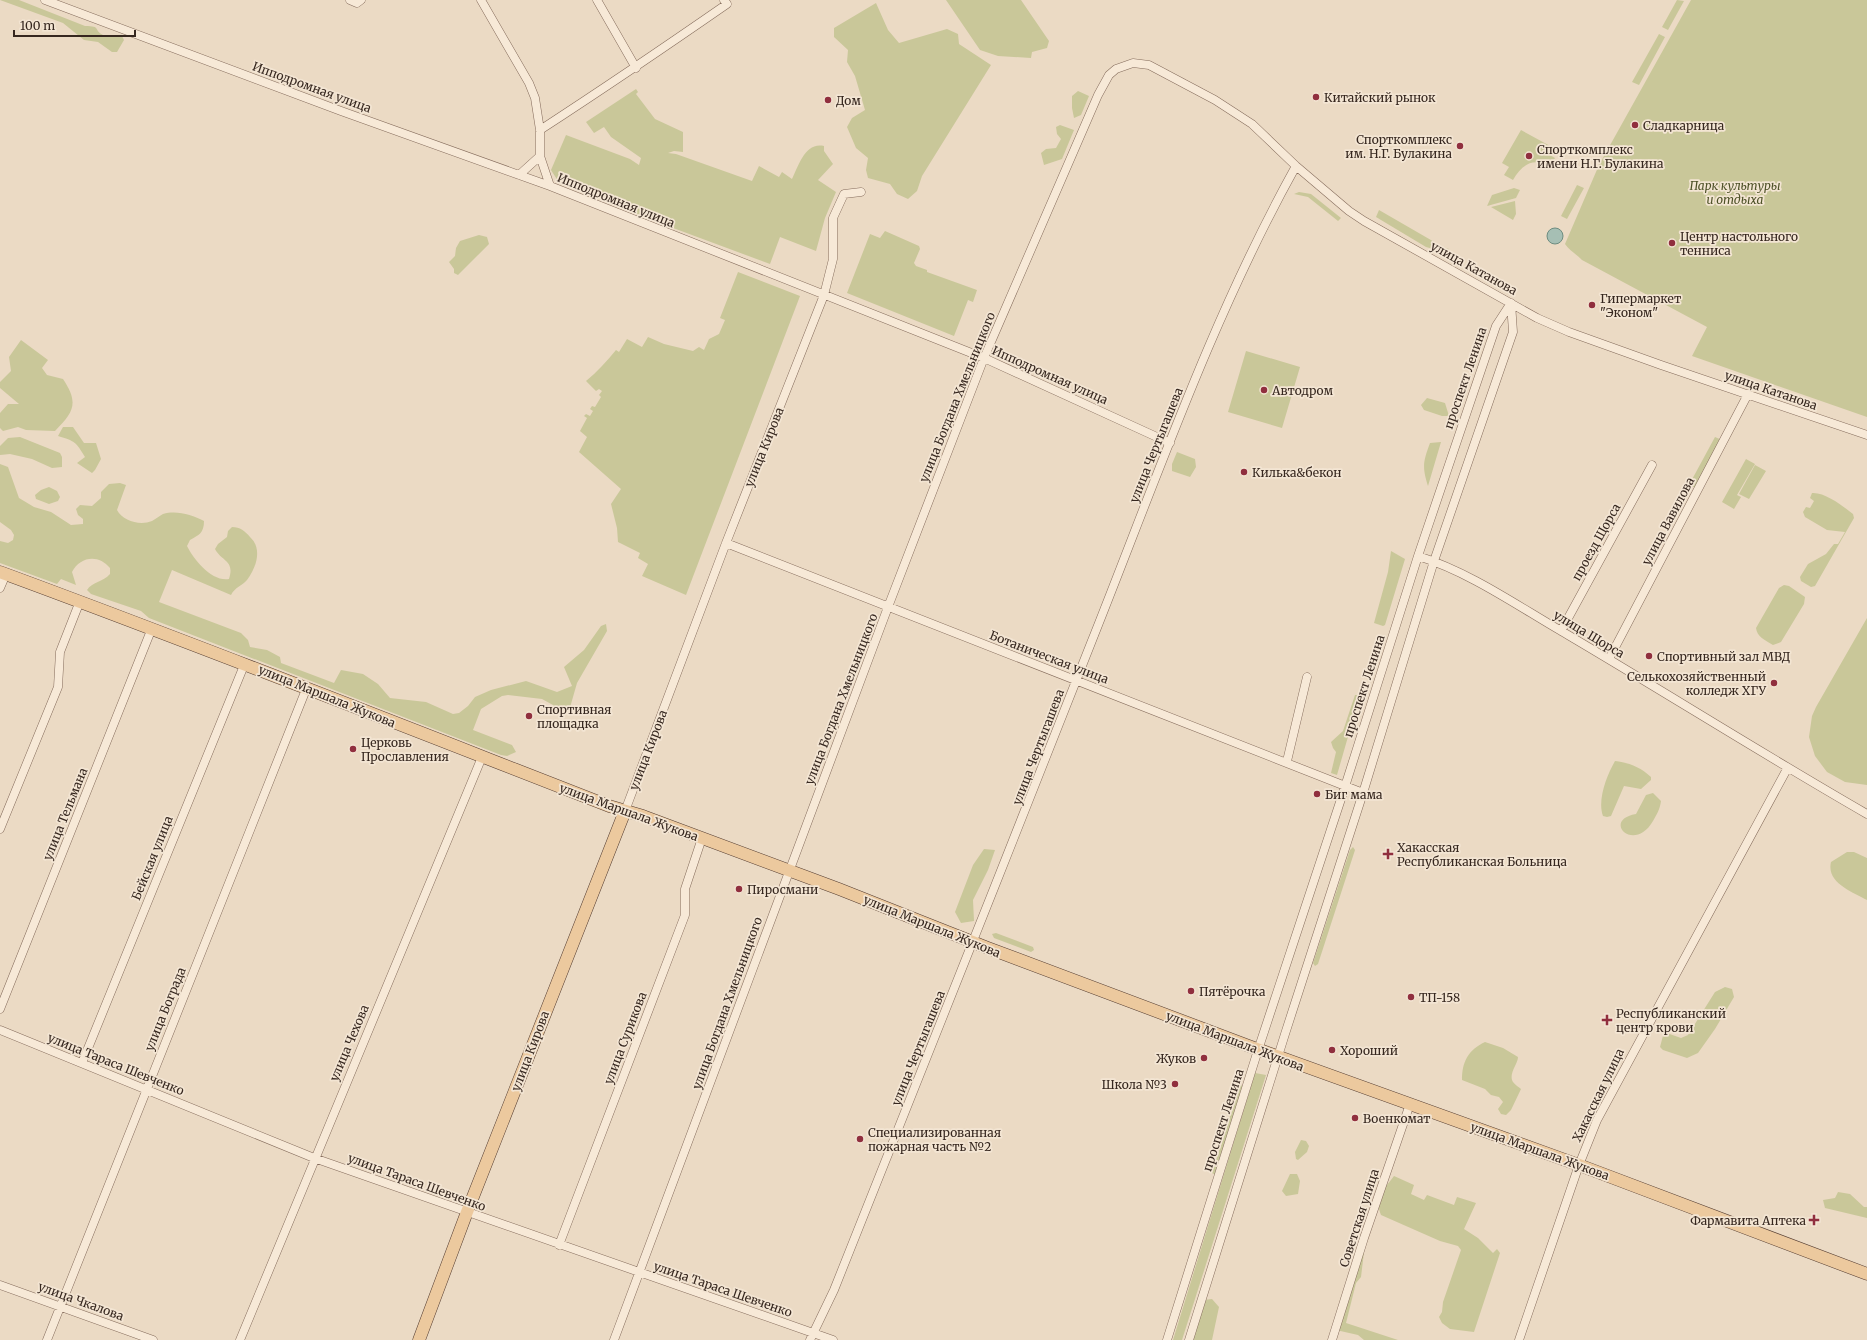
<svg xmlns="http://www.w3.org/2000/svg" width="1867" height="1340" viewBox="0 0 1867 1340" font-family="Merriweather,serif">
	<rect width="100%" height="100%" fill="#ebdac4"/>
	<path fill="#c9c799" d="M0 0H19L85 26C102 26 93 30 103 35 107 37 116 35 122 36L124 40 117 52H112L98 42 84 40 63 23Z
		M946 0H1021L1049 41 1047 48 1032 52 1031 58 998 56 980 50Z
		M1677 0 1684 1 1668 30 1662 27Z
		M1691 0H1867V417L1692 356 1707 327 1582 260C1576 254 1569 250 1565 244L1599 165Z
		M876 3 888 30 899 43 947 29 958 34 959 44 991 65 922 176 917 191 908 199 897 194 890 184 868 178 866 170 868 158 856 148 847 127 852 118 865 110 855 76 847 62 848 50 834 37V28Z
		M1659 34 1665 37 1639 85 1632 82Z
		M636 89 638 92 636 94 655 119 683 132V152L674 151 668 153 676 154 752 181 759 166 779 177 782 172 792 179C799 165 805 142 824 146V151L833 164 818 180 836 192 825 218 816 251 780 237 770 264 657 222 558 181 551 170 566 135 630 159 639 165 641 158 611 137 604 127 594 133 586 122Z
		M1078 91 1089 96 1081 115 1074 118 1072 108V96Z
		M1060 125 1074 130 1062 159 1044 165 1041 153 1046 149 1056 148 1061 139 1057 134 1056 127Z
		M1521 130 1552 147 1548 154 1555 158 1550 167C1534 157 1522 164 1513 180L1504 175 1509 167 1502 163Z
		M1577 185 1584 188 1567 219 1561 216Z
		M1514 188 1520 190 1516 198 1487 206 1492 195Z
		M1299 192 1311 194 1341 218 1338 221 1308 197 1294 194Z
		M1515 201 1516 214 1513 220 1491 207Z
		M1379 210 1443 247 1449 249 1448 253 1426 247 1376 217Z
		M885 231 919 246 920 249 914 263 916 266 927 270V272L977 290 973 302 968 300 954 336 847 293 870 234 880 238Z
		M479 235 487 237 489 244 458 275 454 273V269L449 262 455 256 456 248 460 241Z
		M738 272 800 296 686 595 642 576 648 564 638 558 640 553 618 542 617 528 611 504 621 489 579 452 587 437 580 431 587 418 584 416 586 414 590 416 593 411 590 409 592 406 595 407 601 397 599 395 602 391 599 389 596 391 586 381C597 372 607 361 616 350L619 352 627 339 642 347 648 337 664 344 693 351 699 347 704 350 709 339 719 334 725 320 720 318Z
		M21 340 48 360 42 368 47 375 63 379C79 403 74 412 55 431L26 430 18 427 3 431 0 428V413L8 404H19L0 388V382L11 371 9 357Z
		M1246 351 1300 367 1282 428 1228 412Z
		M1427 398 1445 403 1449 416H1442L1424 410 1421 405Z
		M63 427H73L84 443H96L101 459 95 470 92 473 77 463 85 457C76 442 75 441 58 436Z
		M20 437 60 453 62 457V467L52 468 32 459 10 454 0 455V446L8 438Z
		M1715 437 1722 440 1696 488 1689 485Z
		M1441 442 1428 486C1422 467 1423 462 1430 443Z
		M1177 452 1195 459 1196 467 1190 477 1172 471V464Z
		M1746 459 1755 464 1737 495 1741 497 1734 509 1722 502Z
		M0 464 8 467 19 498 34 507 51 512 71 525 83 524V519L78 515 76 509 80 505 92 506 101 498V492L109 484 120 483 126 485 117 510C123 521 140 526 152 521 156 519 159 516 163 514 177 510 192 515 204 521 204 533 199 535 190 540L187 546C194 560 212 582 229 579 235 560 222 562 215 549L218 544 227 537 228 531 232 527C240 527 245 531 250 537 263 549 256 568 247 580 242 586 235 587 231 595L172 570 159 602 241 633 248 640 250 647 267 650 280 657 281 663 334 683 341 670 363 674 378 684 390 698 426 702 453 714 459 713 468 706 475 697 491 690 526 681 557 692 572 686 564 667 584 650 601 626 606 624 607 631 577 683 569 711 560 713 553 705 542 699 508 695 502 696 481 709 473 730 512 745 516 752 507 756 501 755 149 618 141 611 91 594 87 590C92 582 103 582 110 574V568C99 554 80 556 72 572L76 585 61 579 57 584 0 563V541L8 543 13 540 14 535 11 530 0 522Z
		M1755 465 1766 471 1749 499 1739 494Z
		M49 487 57 491 60 497 58 501 49 504 36 499 35 495 41 490Z
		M1812 493C1825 492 1843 506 1853 514L1854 518 1815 586 1811 587 1801 581 1800 577 1808 564 1826 554 1834 544H1838L1845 532 1827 530 1805 517 1803 512 1806 507 1810 508 1814 501 1810 498Z
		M1391 551 1405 559 1385 625 1383 626 1374 623 1388 572Z
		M1784 585 1789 586 1805 597 1804 604 1781 642 1773 645C1765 640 1757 637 1756 628L1779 588Z
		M1867 618V785L1845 782 1827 772 1815 756 1809 737 1812 716 1816 707Z
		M1355 695H1360L1337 775 1331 773 1336 752 1333 748 1331 742 1343 731Z
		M1615 761C1630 763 1640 767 1651 777V780L1641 789 1624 786 1611 816 1607 817 1603 816C1597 800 1607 775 1615 761Z
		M1653 793 1661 801C1660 809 1657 814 1653 821 1634 854 1601 820 1636 814L1646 795Z
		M1353 847 1355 850 1318 964 1315 966 1313 963 1350 850Z
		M984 849 995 850 988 870 973 900 974 921 961 923 955 912 973 865Z
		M1847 852H1854L1867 858V900C1853 892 1826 883 1831 862Z
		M996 933 1033 947 1034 950 1031 952 994 938 992 934Z
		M1725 987 1732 989 1734 997 1715 1029 1698 1053 1687 1058 1663 1050 1660 1047 1664 1032 1681 1038 1688 1035 1715 992Z
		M1485 1042 1503 1048 1518 1057C1518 1064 1508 1074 1513 1082 1515 1085 1519 1087 1521 1089L1511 1110 1506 1115 1501 1114 1498 1109 1503 1102 1499 1097 1491 1095 1485 1089 1462 1080C1462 1062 1468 1050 1485 1042Z
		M1255 1073 1266 1075 1182 1340H1173Z
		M1240 1085 1243 1086 1215 1174H1214L1212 1173Z
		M1301 1140 1306 1141 1309 1146 1307 1152 1298 1160 1296 1159 1295 1152Z
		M1290 1174H1297L1300 1181 1298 1194 1286 1196 1282 1191Z
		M1394 1176 1414 1185 1411 1194 1424 1200 1427 1195 1454 1205 1457 1197 1476 1203 1464 1229 1478 1238 1493 1253 1497 1249 1500 1253 1474 1332 1450 1329 1442 1323 1439 1317 1442 1312 1443 1302 1461 1250 1458 1246 1440 1241 1381 1215C1373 1195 1384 1190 1394 1176Z
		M1838 1192 1850 1194 1864 1207H1867V1218L1825 1208 1823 1200 1835 1198Z
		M1362 1251 1364 1252 1361 1277 1356 1283 1346 1323 1398 1340H1364L1358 1335 1336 1330Z
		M1212 1299 1219 1307 1212 1340H1191L1204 1300Z"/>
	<path fill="#a6bfb4" stroke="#6d8c80" d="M1547 236a8 8 0 1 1 16 0a8 8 0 1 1-16 0Z"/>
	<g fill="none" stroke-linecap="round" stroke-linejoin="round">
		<defs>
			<path id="street" d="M45 0 341 111 550 186 984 358 1170 443
				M350 0 357 3 361 0
				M481 0 529 83 535 98 540 130V156L550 186
				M597 0 636 68
				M540 130C603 89 665 47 727 4L724 0
				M519 175 540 156
				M726 543 1363 793
				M1418 556C1472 573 1519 607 1568 635 1668 694 1766 756 1867 814
				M0 588 6 574
				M1561 631 1652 465
				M1609 659 1748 394
				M1287 761 1307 677
				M625 811 726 543 824 295 833 259V218L844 194 861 192
				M0 829 58 687 60 652 80 601
				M0 1009 152 628
				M0 1030 314 1158 833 1340
				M82 1063 245 663
				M559 1245 685 915V889L702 838
				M0 1285 153 1340
				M47 1340 307 687
				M240 1340 482 757
				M614 1340 888 607 984 358 1098 95 1109 75 1116 69 1133 63 1149 65 1215 100 1252 124 1296 166 1349 211 1364 221 1537 318 1569 332 1661 365 1867 435
				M810 1340 834 1290C920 1074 1006 859 1091 643 1155 483 1212 317 1296 166
				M1167 1340 1258 1050 1342 796 1418 556 1496 326 1511 303
				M1189 1340 1285 1034 1363 793 1434 561 1513 332 1511 303
				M1332 1340 1364 1238 1410 1104
				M1519 1340 1579 1165 1597 1120 1787 769"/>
			<path id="primary" d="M0 572C204 647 406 727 609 806L643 816 839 889 988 948 1249 1046 1579 1165 1867 1274
				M419 1340 467 1212 625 811"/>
		</defs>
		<use href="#street" stroke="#856c5c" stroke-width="9"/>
		<use href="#primary" stroke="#533b30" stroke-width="13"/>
		<use href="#street" stroke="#f7e9d7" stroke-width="8"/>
		<use href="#primary" stroke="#ecc99e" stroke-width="12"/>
	</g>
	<g fill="#902f3e" stroke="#f3e5d3" stroke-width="1.5">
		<circle cx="1316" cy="97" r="4"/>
		<circle cx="828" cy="100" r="4"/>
		<circle cx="1635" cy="125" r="4"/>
		<circle cx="1460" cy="146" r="4"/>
		<circle cx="1529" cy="156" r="4"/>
		<circle cx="1672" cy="243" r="4"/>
		<circle cx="1592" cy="305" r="4"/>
		<circle cx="1264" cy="390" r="4"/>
		<circle cx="1244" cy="472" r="4"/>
		<circle cx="1649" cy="656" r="4"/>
		<circle cx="1774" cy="683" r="4"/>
		<circle cx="529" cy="716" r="4"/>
		<circle cx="353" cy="749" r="4"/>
		<circle cx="1317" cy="794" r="4"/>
		<path d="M1386 848h4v4h4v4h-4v4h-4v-4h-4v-4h4z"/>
		<circle cx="739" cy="889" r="4"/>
		<circle cx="1191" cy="991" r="4"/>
		<circle cx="1411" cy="997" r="4"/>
		<path d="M1605 1014h4v4h4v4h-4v4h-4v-4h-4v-4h4z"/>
		<circle cx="1332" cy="1050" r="4"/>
		<circle cx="1204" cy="1058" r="4"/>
		<circle cx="1175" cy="1084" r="4"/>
		<circle cx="1355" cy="1118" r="4"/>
		<circle cx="860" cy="1139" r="4"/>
		<path d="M1812 1214h4v4h4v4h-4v4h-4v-4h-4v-4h4z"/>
	</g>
	<g text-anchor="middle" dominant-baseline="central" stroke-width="3.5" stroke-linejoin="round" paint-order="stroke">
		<g font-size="12" fill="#36271f" stroke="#f3e5d3">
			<text transform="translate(312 87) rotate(20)">Ипподромная улица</text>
			<text transform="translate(616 200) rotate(22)">Ипподромная улица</text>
			<text transform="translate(1474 268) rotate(29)">улица Катанова</text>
			<text transform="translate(1050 375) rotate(24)">Ипподромная улица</text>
			<text transform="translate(1465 378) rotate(-71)">проспект Ленина</text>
			<text transform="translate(1771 390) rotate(19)">улица Катанова</text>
			<text transform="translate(957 397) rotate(-68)">улица Богдана Хмельницкого</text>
			<text transform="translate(1156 445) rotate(-68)">улица Чертыгашева</text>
			<text transform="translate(764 447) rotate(-68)">улица Кирова</text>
			<text transform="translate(1668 521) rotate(-62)">улица Вавилова</text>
			<text transform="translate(1596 542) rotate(-61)">проезд Щорса</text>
			<text transform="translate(1589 634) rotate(31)">улица Щорса</text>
			<text transform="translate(1049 657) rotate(21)">Ботаническая улица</text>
			<text transform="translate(1364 686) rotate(-72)">проспект Ленина</text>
			<text transform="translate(327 696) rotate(22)">улица Маршала Жукова</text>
			<text transform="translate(841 699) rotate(-69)">улица Богдана Хмельницкого</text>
			<text transform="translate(1038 747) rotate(-69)">улица Чертыгашева</text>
			<text transform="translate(648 750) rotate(-69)">улица Кирова</text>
			<text transform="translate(629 812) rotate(20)">улица Маршала Жукова</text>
			<text transform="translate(65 814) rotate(-68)">улица Тельмана</text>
			<text transform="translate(152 858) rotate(-68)">Бейская улица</text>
			<text transform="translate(932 926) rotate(22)">улица Маршала Жукова</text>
			<text transform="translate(727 1003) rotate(-70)">улица Богдана Хмельницкого</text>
			<text transform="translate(165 1009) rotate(-68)">улица Бограда</text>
			<text transform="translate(625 1038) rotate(-69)">улица Сурикова</text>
			<text transform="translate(1235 1041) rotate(21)">улица Маршала Жукова</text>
			<text transform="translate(349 1043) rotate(-67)">улица Чехова</text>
			<text transform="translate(918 1048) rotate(-68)">улица Чертыгашева</text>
			<text transform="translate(530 1051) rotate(-69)">улица Кирова</text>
			<text transform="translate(116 1064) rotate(22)">улица Тараса Шевченко</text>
			<text transform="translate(1598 1095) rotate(-64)">Хакасская улица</text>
			<text transform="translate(1223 1120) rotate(-72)">проспект Ленина</text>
			<text transform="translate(1540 1151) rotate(20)">улица Маршала Жукова</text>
			<text transform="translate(417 1182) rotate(20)">улица Тараса Шевченко</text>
			<text transform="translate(1359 1218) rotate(-72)">Советская улица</text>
			<text transform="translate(723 1289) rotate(19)">улица Тараса Шевченко</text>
			<text transform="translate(81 1301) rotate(20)">улица Чкалова</text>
		</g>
		<g font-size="12" fill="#36271f" stroke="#f3e5d3" text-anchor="start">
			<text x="1324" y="97">Китайский рынок</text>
			<text x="836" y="100">Дом</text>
			<text x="1643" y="125">Сладкарница</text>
			<text x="1452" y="139" text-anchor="end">Спорткомплекс<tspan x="1452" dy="14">им. Н.Г. Булакина</tspan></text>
			<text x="1537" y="149">Спорткомплекс<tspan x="1537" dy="14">имени Н.Г. Булакина</tspan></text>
			<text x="1680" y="236">Центр настольного<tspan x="1680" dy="14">тенниса</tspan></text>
			<text x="1600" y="298">Гипермаркет<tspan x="1600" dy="14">"Эконом"</tspan></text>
			<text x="1272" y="390">Автодром</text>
			<text x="1252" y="472">Килька&amp;бекон</text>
			<text x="1657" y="656">Спортивный зал МВД</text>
			<text x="1766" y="676" text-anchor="end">Селькохозяйственный<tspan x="1766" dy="14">колледж ХГУ</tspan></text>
			<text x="537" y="709">Спортивная<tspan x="537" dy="14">площадка</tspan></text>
			<text x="361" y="742">Церковь<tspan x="361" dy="14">Прославления</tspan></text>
			<text x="1325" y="794">Биг мама</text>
			<text x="1397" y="847">Хакасская<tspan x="1397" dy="14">Республиканская Больница</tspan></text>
			<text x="747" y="889">Пиросмани</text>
			<text x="1199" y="991">Пятёрочка</text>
			<text x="1419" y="997">ТП-158</text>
			<text x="1616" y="1013">Республиканский<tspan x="1616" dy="14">центр крови</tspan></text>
			<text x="1340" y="1050">Хороший</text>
			<text x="1196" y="1058" text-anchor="end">Жуков</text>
			<text x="1167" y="1084" text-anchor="end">Школа №3</text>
			<text x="1363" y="1118">Военкомат</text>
			<text x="868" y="1132">Специализированная<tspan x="868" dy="14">пожарная часть №2</tspan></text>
			<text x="1806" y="1220" text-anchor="end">Фармавита Аптека</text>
		</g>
		<g font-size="12" font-style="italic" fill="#4d5127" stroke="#f3e5d3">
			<text x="1735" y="185">Парк культуры<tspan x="1735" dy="14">и отдыха</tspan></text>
		</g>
	</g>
	<path d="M14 30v6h121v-6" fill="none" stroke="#36271f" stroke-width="2"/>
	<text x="20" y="30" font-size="12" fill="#36271f" stroke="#f3e5d3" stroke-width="3" paint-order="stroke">100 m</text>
</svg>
